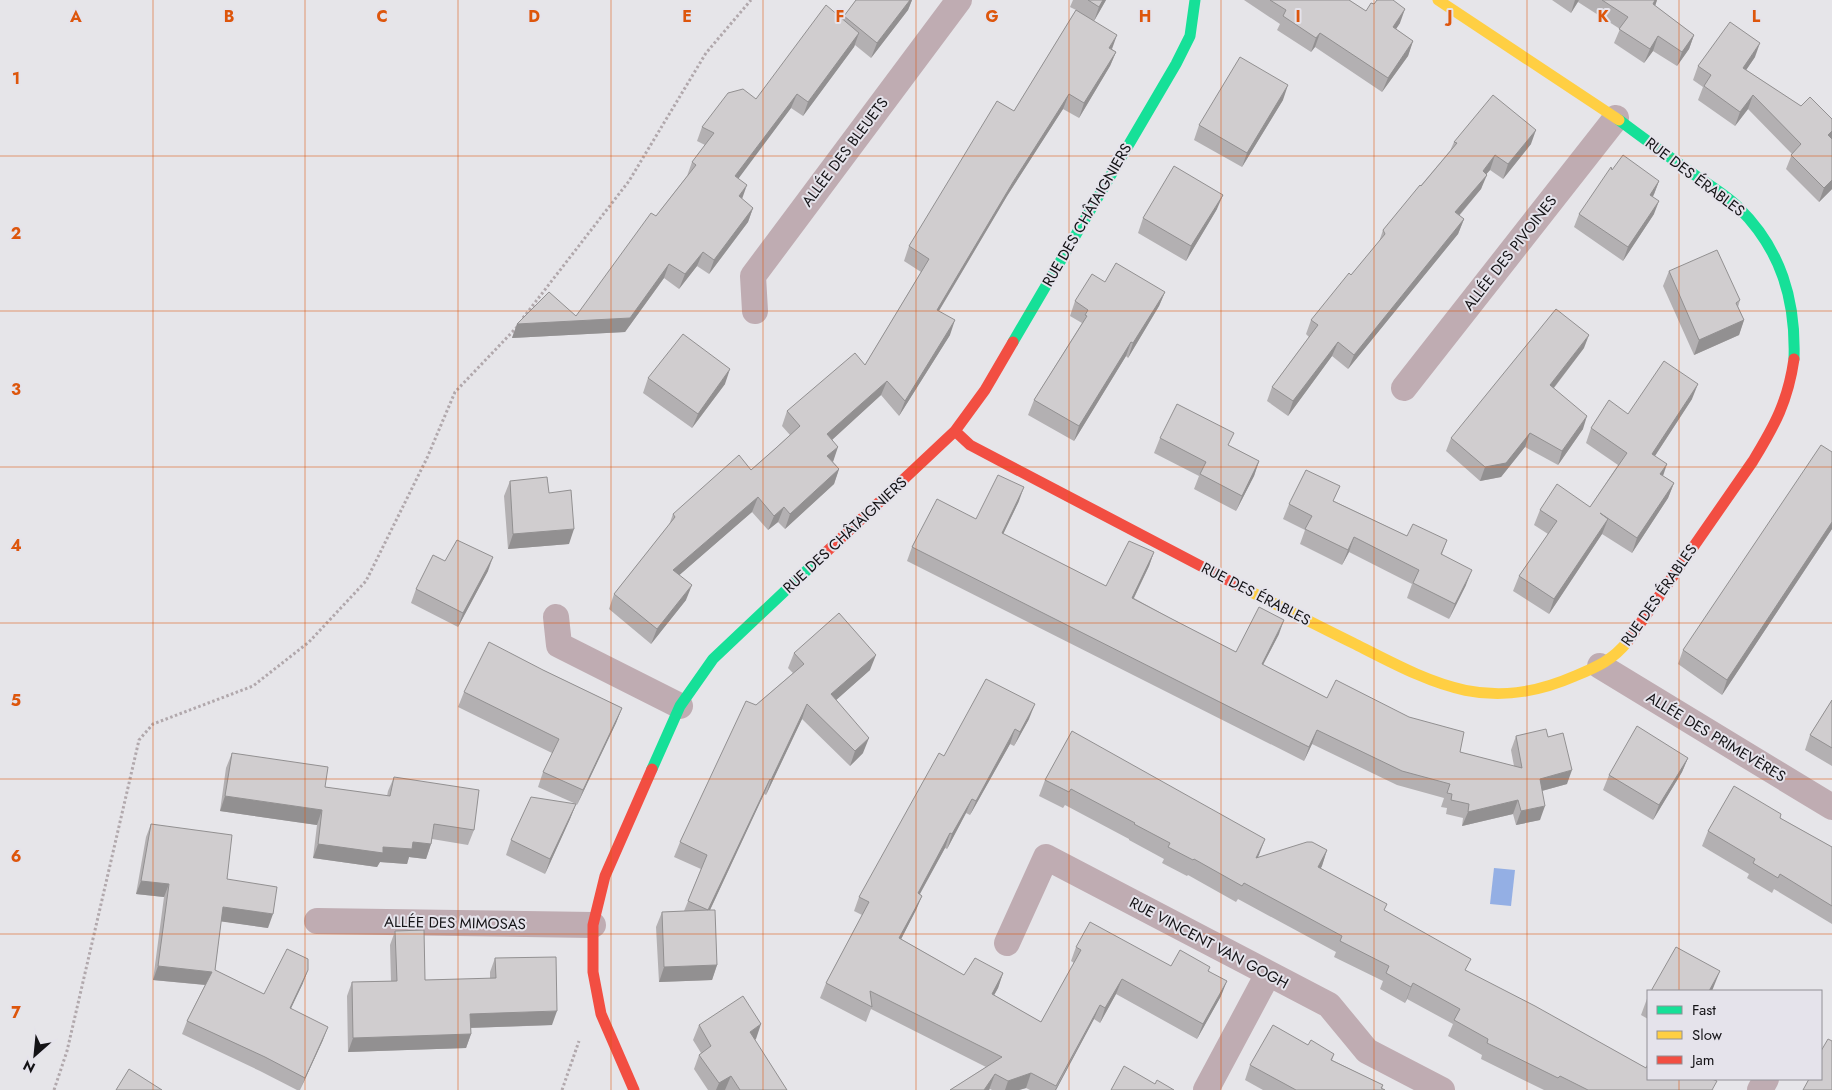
<svg xmlns="http://www.w3.org/2000/svg" width="1832" height="1090" viewBox="0 0 1832 1090" font-family="Jost,sans-serif">
	<rect width="100%" height="100%" fill="#e6e5e9"/>
	<path fill="#94afe4" d="M1494 868 1515 870 1511 906 1490 904Z"/>
	<g fill="none" stroke-linecap="round" stroke-linejoin="round">
		<path stroke="#b1a8ac" stroke-width="3" stroke-dasharray="2.5 2.5" stroke-linecap="butt" d="M523 318 629 181 706 53 751 0
			M54 1090 67 1051 139 740 153 724 253 686 309 642 366 581 427 458 455 392 517 327
			M562 1090 579 1041"/>
		<path stroke="#bfacb2" stroke-width="26" d="M755 311 753 276 959 0
			M1404 388 1616 118
			M556 617 559 645 680 706
			M1600 666 1832 807
			M317 921 593 925
			M1007 943 1046 857 1329 1005 1367 1051 1442 1090
			M1206 1090 1268 974
			M1760 1090 1766 1079"/>
		<path stroke="#16e098" stroke-width="11" d="M1619 120C1643 138 1668 156 1692 173 1707 184 1725 194 1738 207 1781 249 1796 300 1794 359
			M1013 342 1176 64 1190 36 1195 0
			M652 769 680 706 713 659 822 556"/>
		<path stroke="#ffcf43" stroke-width="11" d="M1438 0 1619 120
			M1237 585C1276 604 1314 624 1353 643 1432 683 1486 715 1575 676 1597 667 1613 660 1628 641"/>
		<path stroke="#f24e42" stroke-width="11" d="M955 431 970 445 1237 585
			M822 556 955 431 985 390 1013 342
			M1628 641 1753 461C1775 425 1788 401 1794 359
			M634 1090 601 1014 593 972V925L605 876 652 769"/>
	</g>
	<path fill="#b3b0b2" d="M856 0H912L908 10 871 58 855 45 854 47 803 116 791 108 738 178 742 199 753 208 748 222 709 274 697 266 679 289 664 278 625 332 512 338 517 324 576 316 656 216 687 176 692 162 705 145 697 141 702 127 756 99 843 19 844 16Z
		M1073 0H1106L1094 21 1112 49 1116 52 1110 66 1079 118 1063 109 1007 196 939 311 950 335 899 416 881 395 832 440 833 462 839 469 834 484 785 529 778 522 768 530 752 512 679 575 686 600 651 644 609 609 614 594 669 525 673 514 751 470 790 435 782 426 787 411 865 365 921 272 904 261 909 246 1014 111 1076 10 1070 7Z
		M1244 0H1349L1366 11 1400 23 1396 29 1413 41 1408 56 1382 92 1315 47 1311 52 1277 30 1280 24Z
		M1552 0H1657L1655 6 1694 35 1689 49 1677 66 1653 51 1644 63 1614 43 1620 29 1578 2 1571 13Z
		M1755 57 1746 70 1801 106 1832 189 1819 202 1786 169 1792 154 1748 109 1735 126 1698 100 1703 87 1693 80 1698 66Z
		M1283 100 1242 167 1194 140 1199 125Z
		M1454 142 1531 144 1503 179 1490 170 1486 174 1481 189 1459 216 1464 219 1458 234 1348 369 1332 356 1288 416 1267 401 1272 387 1309 337 1306 334 1311 320 1351 275 1379 242 1383 230 1450 151Z
		M1612 170 1659 181 1653 197 1654 214 1623 261 1574 227 1579 214Z
		M1217 209 1186 261 1138 233 1143 218Z
		M1669 271 1740 300 1738 307 1744 320 1739 335 1694 355 1663 286Z
		M1105 282 1165 292 1159 306 1128 358 1126 356 1074 441 1028 415 1034 400 1082 323 1070 316 1075 301Z
		M1584 348 1554 388 1583 429 1558 465 1525 447 1501 477 1480 481 1446 451 1451 438Z
		M648 378 725 384 692 428 643 393Z
		M1692 399 1655 456 1663 476 1674 483 1668 498 1632 553 1602 534 1549 614 1513 591 1519 576 1548 534 1534 525 1540 510 1590 507 1618 465 1586 443 1591 428 1628 414Z
		M1160 438 1230 446 1259 461 1254 476 1236 511 1194 489 1199 476 1154 453Z
		M1832 452V529L1722 695 1678 664 1683 650Z
		M510 481 549 493 569 544 508 549 504 496Z
		M1019 501 1003 534 1106 586 1154 552 1149 566 1134 598 1170 618 1236 652 1279 634 1263 665 1327 698 1460 752 1514 766 1511 750 1516 736 1548 737 1567 784 1542 791 1540 820 1516 825 1513 814 1462 826 1463 818 1446 814 1447 808 1441 807 1444 798 1397 785 1312 744 1304 761 907 561 912 547Z
		M1334 501 1407 536 1447 540 1442 554 1466 585 1449 619 1407 598 1412 584 1349 552 1342 565 1300 544 1305 530 1283 519 1289 504Z
		M445 561 488 571 458 627 411 603 416 589Z
		M794 653 870 670 836 700 863 753 850 766 802 719 766 795 764 794 710 910 717 965 712 980 659 982 656 927 662 912 684 911 701 869 674 857 680 842 756 705 793 673 788 668Z
		M543 670 622 708 616 723 577 805 576 804 570 819 545 874 506 855 511 840 576 804 538 787 543 772 552 753 458 707 464 692Z
		M1832 700V766L1805 750 1810 735Z
		M1029 719 1014 746 1010 744 970 815 966 813 947 849 945 848 920 894 922 896 916 910 901 939 964 975 1003 973 998 988 994 995 1041 1022 1074 963 1071 961 1076 947 1171 966 1209 971 1221 996 1197 1039 1116 994 1100 1023 1094 1019 1056 1090H1030L1026 1088 1019 1090H992L990 1089 989 1090H950L986 1067 871 1009 866 1022 820 998 826 983 862 915 854 911 859 897 944 756Z
		M1072 731 1258 857 1327 850 1321 868 1385 911 1467 971 1646 1068 1714 1090H1544L1481 1059 1482 1055 1448 1036 1453 1024 1407 999 1405 1003 1380 989 1383 981 1334 957 1336 952 1238 899 1236 902 1188 875 1187 876 1162 863 1164 859 1129 840V839L1065 805 1063 808 1039 796 1045 780Z
		M232 753 325 787 387 796 388 791 394 777 474 830 468 845 432 839 431 844 426 859 409 857 407 864 380 862 377 867 313 858 317 825 220 811 226 768Z
		M1688 758 1682 772 1653 820 1603 790 1609 775Z
		M1780 818 1832 847V924L1774 889 1772 893 1747 878 1749 874 1702 846 1708 831Z
		M151 824 227 879 268 928 221 921 215 970 264 994 303 983 291 1008 323 1040 300 1090H297L260 1071 182 1034 187 1021 205 985 153 980 164 897 136 894 146 837Z
		M395 931 425 980 490 979V972L495 958 552 1025 471 1028V1034L466 1048 348 1052 347 996 352 982 391 981 390 945Z
		M1648 996V1019L1641 1015Z
		M699 1025 756 1039 754 1040 787 1090H708L694 1069 699 1055 701 1053 693 1040Z
		M1308 1045 1334 1054 1332 1060 1383 1085 1382 1089 1384 1090H1263L1245 1080 1250 1065Z"/>
	<path fill="#929091" d="M910 0H912L908 10 871 58 877 43Z
		M1103 0H1106L1094 21 1099 7Z
		M1575 0H1579L1571 13Z
		M1655 0H1657L1655 6 1653 4Z
		M1405 9 1400 23 1388 41 1393 27Z
		M859 33 854 47 803 116 808 102Z
		M1320 33 1315 47 1311 52 1316 38Z
		M1117 35 1112 49 1109 48Z
		M1694 35 1689 49 1677 66 1682 52Z
		M1658 36 1653 51 1644 63 1650 49Z
		M1413 41 1408 56 1382 92 1388 78Z
		M1760 43 1755 57 1738 82 1743 68Z
		M1116 52 1110 66 1079 118 1084 103Z
		M1288 85 1283 100 1242 167 1247 153Z
		M797 94 791 108 730 190 735 176Z
		M1069 94 1063 109 1007 196 931 324 937 310 1013 182Z
		M1753 95 1748 109 1735 126 1740 112Z
		M1536 130 1531 144 1503 179 1508 164Z
		M1832 131V139L1828 135Z
		M1495 155 1490 170 1477 185 1483 171Z
		M1487 175 1481 189 1449 227 1455 212Z
		M1832 180V189L1819 202 1824 188Z
		M1659 181 1654 194 1645 209 1650 195Z
		M747 185 742 199 739 196Z
		M1223 195 1217 209 1186 261 1191 246Z
		M1659 201 1654 214 1623 261 1628 247Z
		M753 208 748 222 709 274 714 260Z
		M1464 219 1458 234 1348 369 1354 355Z
		M703 252 697 266 679 289 685 274Z
		M669 264 664 278 625 332 512 338 517 324 630 318Z
		M1165 292 1159 306 1128 358 1133 343Z
		M955 320 950 335 899 416 905 401Z
		M1744 320 1739 335 1694 355 1699 340Z
		M1589 335 1584 348 1545 399 1550 385Z
		M1131 342 1126 356 1074 441 1079 426Z
		M1338 342 1332 356 1288 416 1293 401Z
		M730 369 725 384 692 428 698 414Z
		M887 381 881 395 822 449 827 434Z
		M1698 384 1692 399 1647 468 1652 454Z
		M1587 416 1583 429 1558 465 1562 451Z
		M1530 433 1525 447 1501 477 1480 481 1485 467Z
		M838 447 833 462 827 456Z
		M1259 461 1254 476 1236 511 1242 496Z
		M1667 464 1662 479 1660 474Z
		M839 469 834 484 785 529 790 514Z
		M1674 483 1668 498 1632 553 1637 538Z
		M1024 487 1019 501 997 547 1002 533Z
		M758 497 752 512 668 585 673 570Z
		M784 507 778 522 768 530 774 516Z
		M1608 519 1602 534 1549 614 1554 599Z
		M1832 522V529L1722 695 1727 680Z
		M574 529 569 544 508 549 513 534Z
		M1354 537 1349 552 1342 565 1348 550Z
		M1154 552 1149 566 1127 612 1132 598Z
		M493 557 488 571 458 627 463 613Z
		M1472 570 1466 585 1449 619 1455 604Z
		M692 585 686 600 651 644 657 629Z
		M1284 620 1279 634 1256 678 1262 664Z
		M876 655 870 670 826 709 831 694Z
		M807 704 802 719 766 795 771 780Z
		M1035 704 1029 719 1014 746 1020 732Z
		M622 708 616 723 577 805 583 790Z
		M1015 729 1010 744 970 815 976 801Z
		M1317 730 1312 744 1304 761 1309 747Z
		M869 738 863 753 850 766 855 751Z
		M1688 758 1682 772 1653 820 1659 805Z
		M1572 770 1567 784 1534 793 1540 779Z
		M770 779 764 794 703 925 708 910Z
		M225 796 322 810 317 825 220 811Z
		M972 799 966 813 947 849 952 834Z
		M1518 800 1513 814 1462 826 1468 812Z
		M576 804 570 819 545 874 550 859Z
		M1545 806 1540 820 1516 825 1521 811Z
		M950 833 945 848 912 908 918 893Z
		M1265 839 1259 855 1250 874 1256 858Z
		M413 842 431 844 426 859 409 857 407 864 380 862 377 867 313 858 318 844 383 847Z
		M1327 850 1322 866 1312 883 1318 867Z
		M141 881 169 884 164 897 136 894Z
		M922 896 916 910 894 953 899 938Z
		M223 907 273 914 268 928 218 921Z
		M717 965 712 980 659 982 664 967Z
		M158 966 212 972 207 985 153 980Z
		M308 970 303 983 285 1021 290 1008Z
		M1720 971 1712 991H1709Z
		M1003 973 998 988 987 1008 992 994Z
		M1122 979 1116 994 1100 1023 1105 1008Z
		M1227 981 1221 996 1197 1039 1203 1024Z
		M1413 983 1407 999 1405 1003 1411 987Z
		M1100 1005 1094 1019 1056 1090H1055Z
		M557 1011 552 1025 465 1028 470 1014Z
		M761 1024 756 1039 745 1047 750 1032Z
		M328 1027 323 1040 300 1090 305 1078Z
		M471 1034 466 1048 348 1052 353 1038Z
		M1031 1073 1026 1088 1019 1090H1005L1008 1081Z
		M995 1074 989 1090H984Z
		M731 1076 725 1090H716L719 1083Z"/>
	<path fill="#d0cdcf" stroke="#929091" d="M856 0H910L877 43 844 16Z
		M1088 0H1103L1099 7Z
		M1270 0H1349L1366 11 1371 3 1374 4 1377 0H1393L1405 9 1393 27 1413 41 1388 78 1320 33 1316 38 1283 16 1286 10Z
		M1602 0H1655L1653 4 1694 35 1682 52 1658 36 1650 49 1619 29 1628 17Z
		M826 5 859 33 808 102 797 94 735 176 747 185 739 196 753 208 714 260 703 252 685 274 669 264 630 318 517 324 549 292 576 316 651 213 656 216 696 165 692 162 714 133 702 127 728 93 743 89 756 99Z
		M1076 10 1117 35 1109 48 1116 52 1084 103 1069 94 1013 182 937 310 955 320 905 401 887 381 827 434 838 447 827 456 839 469 790 514 784 507 774 516 758 497 673 570 692 585 657 629 614 594 675 517 673 514 739 455 751 470 776 448 800 426 787 411 855 353 865 365 929 259 909 246 997 101 1014 111Z
		M1730 22 1760 43 1743 68 1801 106 1810 97 1832 119V131L1828 135 1832 139V180L1824 188 1791 155 1801 144 1753 95 1740 112 1704 86 1711 75 1698 66Z
		M1240 57 1288 85 1247 153 1199 125Z
		M1493 95 1536 130 1508 164 1495 155 1483 171 1487 175 1455 212 1464 219 1354 355 1338 342 1293 401 1272 387 1318 325 1311 320 1349 273 1351 275 1385 234 1383 230 1420 185 1421 186 1457 143 1454 142Z
		M1623 155 1659 181 1650 195 1659 201 1628 247 1579 214 1611 167 1612 170Z
		M1174 166 1223 195 1191 246 1143 218Z
		M1717 250 1740 300 1736 303 1744 320 1699 340 1669 271Z
		M1116 263 1165 292 1133 343 1131 342 1079 426 1034 400 1087 316 1085 315 1088 310 1075 301 1092 274 1105 282Z
		M1556 309 1589 335 1550 385 1587 416 1562 451 1530 433 1506 463 1485 467 1451 438Z
		M683 334 730 369 698 414 648 378Z
		M1664 361 1698 384 1652 454 1667 464 1660 474 1674 483 1637 538 1600 513 1608 519 1554 599 1519 576 1557 521 1540 510 1557 484 1590 507 1627 453 1591 428 1609 400 1628 414Z
		M1177 404 1234 433 1228 445 1259 461 1242 496 1200 474 1206 462 1160 438Z
		M1821 445 1832 452V522L1727 680 1683 650Z
		M1306 470 1340 486 1333 501 1407 536 1413 524 1447 540 1441 554 1472 570 1455 604 1413 583 1419 570 1354 537 1348 550 1305 529 1312 516 1289 504Z
		M998 475 1024 487 1002 533 1106 586 1129 541 1154 552 1132 598 1170 618 1236 652 1259 607 1284 620 1262 664 1327 698 1336 680 1409 717 1464 732 1460 752 1522 768 1516 736 1546 729 1548 737 1563 733 1572 770 1540 779 1545 806 1521 811 1518 800 1468 812 1469 804 1451 800 1452 794 1447 793 1450 784 1402 771 1317 730 1309 747 912 547 937 499 976 519Z
		M547 477 549 493 571 490 574 529 513 534 510 481Z
		M457 540 493 557 463 613 416 589 433 555 445 561Z
		M839 613 876 655 831 694 869 738 855 751 807 704 771 780 770 779 708 910H715L717 965 664 967 662 912 708 910 688 901 707 855 680 842 746 701 756 705 804 664 794 653Z
		M489 642 543 670 622 708 583 790 543 772 559 739 464 692Z
		M986 679 1035 704 1020 732 1015 729 976 801 972 799 952 834 950 833 918 893 922 896 899 938 964 975 975 958 1003 973 992 994 1041 1022 1081 950 1076 947 1090 922 1171 966 1180 950 1210 967 1208 971 1227 981 1203 1024 1122 979 1105 1008 1100 1005 1056 1086 1031 1073 1008 1081 995 1074 984 1090H950L1002 1057 870 991 872 1007 826 983 869 902 859 897 939 753 944 756Z
		M1832 700V748L1810 735Z
		M1637 726 1688 758 1659 805 1609 775Z
		M1072 731 1265 839 1256 858 1307 842H1312L1327 850 1318 867 1387 904 1384 910 1471 959 1465 970 1535 1006 1646 1068 1648 1064V1079H1712L1717 1081 1712 1090H1588L1560 1076 1558 1078 1487 1043 1488 1039 1454 1020 1460 1009 1413 983 1411 987 1386 973 1389 966 1340 941 1342 936 1244 883 1242 886 1194 859 1193 860 1168 847 1170 843 1134 824 1135 823 1071 789 1069 792 1045 780Z
		M232 753 328 767 325 787 390 796 394 777 479 790 474 830 434 824 431 844 413 842 412 849 383 847V853L318 844 322 810 225 796Z
		M1734 786 1781 814 1780 818 1832 847V906L1780 874 1778 878 1753 863 1755 859 1708 831Z
		M531 797 576 804 550 859 511 840Z
		M151 824 232 835 227 879 277 887 273 914 223 907 215 970 264 994 287 949 308 959V970L290 1008 328 1027 305 1078 265 1057 187 1021 212 972 158 966 169 884 141 881Z
		M424 930 425 980 496 978 495 958 556 957 557 1011 470 1014 471 1034 353 1038 352 982 397 981 395 931Z
		M1676 947 1720 971 1709 991H1651Z
		M743 996 761 1024 750 1032 787 1090H740L731 1076 719 1083 699 1055 711 1046 699 1025Z
		M1273 1025 1308 1045 1311 1040 1334 1054 1331 1060 1383 1085 1381 1088 1385 1090H1296L1250 1065Z
		M1828 1039 1832 1041V1090H1803L1809 1079H1821V1051Z
		M1124 1066 1155 1084 1157 1080 1174 1090H1111Z
		M129 1069 162 1090H116Z"/>
	<path fill="none" stroke="#dd560c" stroke-width="1" stroke-opacity="0.55" d="M153 0V1090M305 0V1090M458 0V1090M611 0V1090M763 0V1090M916 0V1090M1069 0V1090M1221 0V1090M1374 0V1090M1527 0V1090M1679 0V991M0 156H1832M0 311H1832M0 467H1832M0 623H1832M0 779H1832M0 934H1832M1679 1079V1090"/>
	<g text-anchor="middle" dominant-baseline="central" stroke-width="4" stroke-linejoin="round" paint-order="stroke">
		<g font-size="15" fill="#141316" stroke="#e5e3eb">
			<text transform="translate(845 152) rotate(-53)">ALLÉE DES BLEUETS</text>
			<text transform="translate(1695 177) rotate(37)">RUE DES ÉRABLES</text>
			<text transform="translate(1087 215) rotate(-60)">RUE DES CHÂTAIGNIERS</text>
			<text transform="translate(1510 253) rotate(-52)">ALLÉE DES PIVOINES</text>
			<text transform="translate(845 535) rotate(-43)">RUE DES CHÂTAIGNIERS</text>
			<text transform="translate(1256 594) rotate(27)">RUE DES ÉRABLES</text>
			<text transform="translate(1659 595) rotate(-55)">RUE DES ÉRABLES</text>
			<text transform="translate(1716 737) rotate(31)">ALLÉE DES PRIMEVÈRES</text>
			<text transform="translate(455 923) rotate(1)">ALLÉE DES MIMOSAS</text>
			<text transform="translate(1209 943) rotate(28)">RUE VINCENT VAN GOGH</text>
		</g>
	</g>
	<g font-size="16" text-anchor="middle" font-weight="bold" fill="#dd560c" stroke="#e5e3eb" stroke-width="4" stroke-linejoin="round" paint-order="stroke">
		<text x="76" y="22">A</text>
		<text x="229" y="22">B</text>
		<text x="382" y="22">C</text>
		<text x="534" y="22">D</text>
		<text x="687" y="22">E</text>
		<text x="840" y="22">F</text>
		<text x="992" y="22">G</text>
		<text x="1145" y="22">H</text>
		<text x="1298" y="22">I</text>
		<text x="1450" y="22">J</text>
		<text x="1603" y="22">K</text>
		<text x="1756" y="22">L</text>
		<text x="16" y="84">1</text>
		<text x="16" y="239">2</text>
		<text x="16" y="395">3</text>
		<text x="16" y="551">4</text>
		<text x="16" y="706">5</text>
		<text x="16" y="862">6</text>
		<text x="16" y="1018">7</text>
	</g>
	<rect x="1647" y="990" width="175" height="90" fill="#e5e3eb" stroke="#919096"/>
	<rect x="1657" y="1006" width="25" height="8" fill="#16e098" stroke="#919096"/>
	<text x="1692" y="1015" font-size="15" fill="#141316">Fast</text>
	<rect x="1657" y="1031" width="25" height="8" fill="#ffcf43" stroke="#919096"/>
	<text x="1692" y="1040" font-size="15" fill="#141316">Slow</text>
	<rect x="1657" y="1056" width="25" height="8" fill="#f24e42" stroke="#919096"/>
	<text x="1692" y="1065" font-size="15" fill="#141316">Jam</text>
	<g transform="translate(35 1055) rotate(207)" stroke="#e5e3eb" stroke-width="4" paint-order="stroke">
	<path d="M0-4L9 19L0 12L-9 19Z" fill="#141316"/>
	<text y="-8" font-size="14" font-weight="bold" text-anchor="middle" fill="#141316">N</text>
	</g>
</svg>
